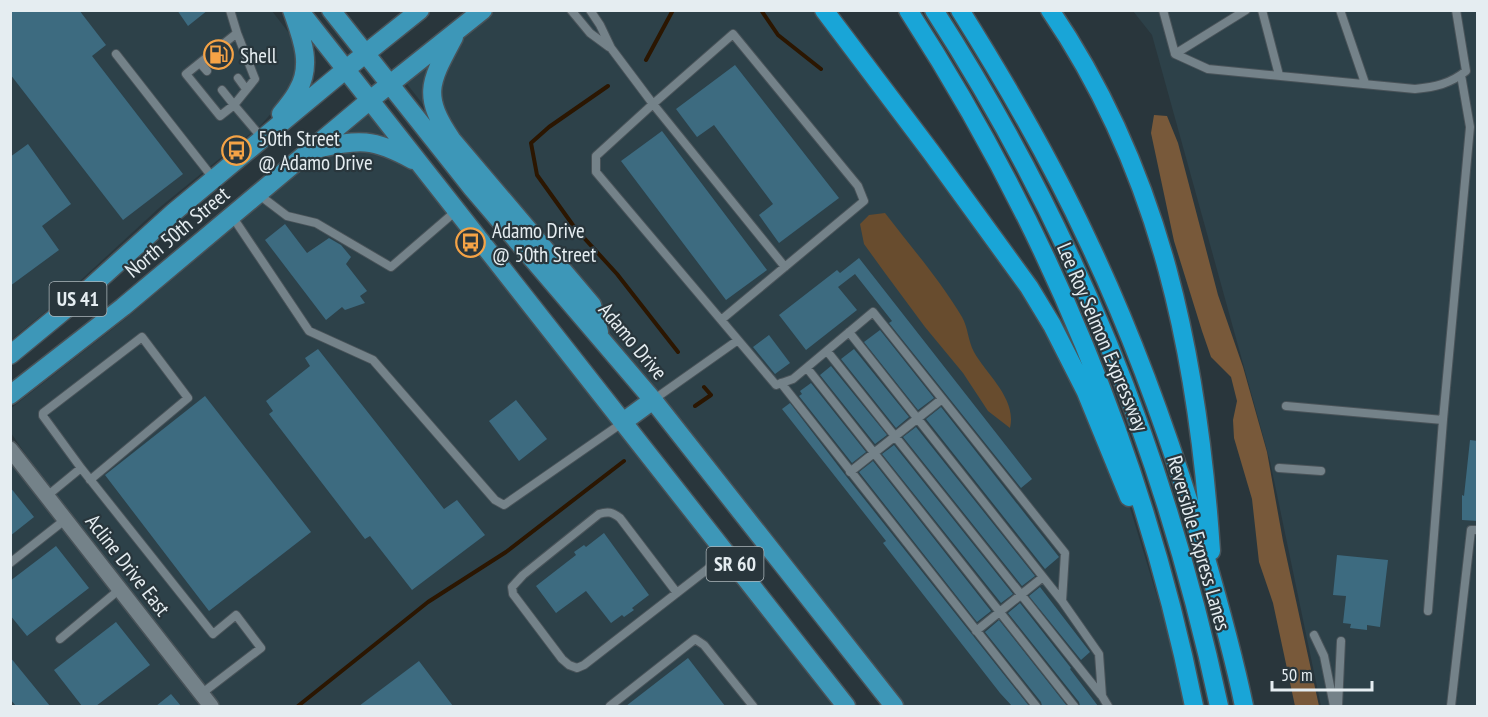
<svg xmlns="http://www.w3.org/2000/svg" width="1488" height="717" viewBox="0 0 1488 717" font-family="'PT Sans Narrow',sans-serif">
	<rect width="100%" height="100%" fill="#29363c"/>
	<path fill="#2d4149" d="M11 11H272L292 37 300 65 287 95 261 125 159 208 56 303 11 340Z
		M479 11H813L958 202 1026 299 1078 384 1118 469 1165 622 1185 706H894L400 75Z
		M1133 11H1477V706H1321L1270 461 1152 35Z
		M366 100 568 365 833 706H215L37 471 11 433 10 409 124 320 290 180Z
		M10 447 210 706H11Z"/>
	<path fill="#684c2e" d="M885 213C911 247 940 280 962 317 968 327 968 341 974 352 987 375 1017 399 1010 428L988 411 963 373 925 327 885 273 864 244 860 224 869 215Z"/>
	<path fill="#78593a" d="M1154 115 1167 116 1178 143 1218 295 1243 367 1267 452 1283 541 1319 706H1295L1273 603 1259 562 1252 499 1234 438 1233 420 1237 401 1231 377 1211 357 1202 331 1174 241 1151 133Z"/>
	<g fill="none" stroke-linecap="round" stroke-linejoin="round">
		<path stroke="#2b1601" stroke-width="4" d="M761 10 778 35 821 69
			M646 60 673 10
			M608 86 549 127 531 143 537 175 575 228 617 274 678 352
			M695 406 711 395 704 387
			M298 706 428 602 506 552 624 461"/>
	</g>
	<path fill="#3d6b80" d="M10 10H79L106 45 92 56 183 174 123 220 10 74Z
		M177 10H208L188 26Z
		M735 65 839 198 779 243 759 215 773 204 714 125 697 137 676 109Z
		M662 131 767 270 726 300 621 161Z
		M28 144 71 204 42 226 59 250 10 286V157Z
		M285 224 307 253 329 238 341 245 351 257 346 264 367 291 360 296 365 303 345 310 342 307 326 320 265 240Z
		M859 258 1032 479 1021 488 889 323 892 321 855 274 838 287 857 310 806 350 779 315 837 270 840 273Z
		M880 330 934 398 918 410 864 342Z
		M769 335 790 363 775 374 753 347Z
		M318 349 444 509 457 500 485 535 412 590 370 536 365 539 269 414 273 411 266 401 310 366 305 358Z
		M854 349 909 417 896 428 841 359Z
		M831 366 887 435 875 444 820 375Z
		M811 383 866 452 852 463 799 396 802 394 800 391Z
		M205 396 311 532 209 611 105 475Z
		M516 400 547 439 519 461 489 421Z
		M790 403 846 476 1029 706H1012L1000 693 883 543 886 541 782 409Z
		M941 407 1059 557 1045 569 926 419Z
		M916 427 1035 576 1022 586 903 437Z
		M1470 440 1478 441V521L1462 520V495L1464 496Z
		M894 445 1013 594 1001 603 882 454Z
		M873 461 991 611 977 622 859 472Z
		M10 487 34 517 10 536Z
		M604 533 649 595 632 608 634 610 624 617 622 615 611 623 586 591 556 613 536 586 576 555 574 552 584 545 586 547Z
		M56 546 89 588 27 636 10 615V581Z
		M1337 555 1388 560 1380 627 1367 625V630L1350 628 1351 624 1343 623 1346 596 1333 595Z
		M1040 587 1090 652 1081 660 1029 596Z
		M1020 603 1071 668 1070 669 1098 706H1080L1079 702 1008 613Z
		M999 620 1067 706H1042L1041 702 985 632Z
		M116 622 150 665 96 706H82L54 670Z
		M10 657 50 706H16L10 699Z
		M688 658 725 706H626Z
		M419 661 453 706H359Z
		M171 694 181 706H156Z"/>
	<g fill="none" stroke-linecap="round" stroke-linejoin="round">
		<defs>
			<path id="service" d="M230 10 237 33 255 79 234 105 262 138
				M571 10 590 33 609 47
				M590 10 600 25 611 48 653 104 596 156V172L776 385 793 379 873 312 1065 553 1062 601 1099 654 1102 696 1108 706
				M1163 10 1175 54 1208 69 1415 89C1435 87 1450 84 1466 71L1456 10
				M1262 10 1279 75
				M1340 10 1365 83
				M215 49 223 59
				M116 54 213 178
				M1175 54 1246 10
				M200 63 207 71
				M238 78 246 89
				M222 90 234 105 220 116 186 74 237 33
				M258 194 287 216 316 223 391 267 456 211
				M232 216 309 331 373 360 495 500 504 505 622 423
				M721 320 864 201 858 186 733 34 653 104 785 267
				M849 332 1062 601
				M827 351 1101 695
				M807 368 1074 706
				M781 383 1036 706
				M653 400 738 340
				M1286 406 1443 420 1470 127 1461 75
				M81 468 43 416V413L142 337 188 398 90 480
				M1279 468 1321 471
				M850 472 942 399
				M47 496 81 468 213 634 236 615 261 648 201 694
				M10 563 66 519
				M677 593 620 518C612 512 608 511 599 514L523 575 512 587 513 594 562 659 569 665 577 668 584 665 727 554
				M1428 611 1443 420
				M976 631 1043 577
				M1314 635 1324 656 1334 706
				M60 639 120 589
				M610 706 695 639 704 645 753 706
				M1338 706 1341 641
				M1451 706 1471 530H1478"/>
			<path id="minor" d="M10 449 211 706"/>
			<path id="primary" d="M299 10 846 706
				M331 10 472 188 653 400 894 706
				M454 37C430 82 421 95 452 140L592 305 599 332
				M281 114C287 106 294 99 298 90 313 64 301 36 292 10
				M316 149C359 139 373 138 413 160
				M10 355 72 304 174 212 345 70 420 10
				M10 395 123 307 370 100 483 10
				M623 422 653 400"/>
			<path id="motorway" d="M824 10 931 152 1029 287 1052 325 1086 392 1129 497
				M908 10C1046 223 1144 458 1194 706
				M934 10C1074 228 1165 454 1219 706
				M960 10C1007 85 1051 161 1088 241 1135 340 1172 444 1203 548 1218 600 1233 653 1244 706
				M1050 10C1161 173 1198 357 1211 551"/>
		</defs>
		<use href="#service" stroke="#495359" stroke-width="10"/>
		<use href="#minor" stroke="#495359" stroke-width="18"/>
		<use href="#primary" stroke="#495359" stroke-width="21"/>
		<use href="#motorway" stroke="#495359" stroke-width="21"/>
		<use href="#service" stroke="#748289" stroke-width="8"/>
		<use href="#minor" stroke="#748289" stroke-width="15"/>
		<use href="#primary" stroke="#3d97b8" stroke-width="18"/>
		<use href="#motorway" stroke="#19a5d7" stroke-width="18"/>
	</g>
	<defs>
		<symbol id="fuel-ring" viewBox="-11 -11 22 22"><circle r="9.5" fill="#29363c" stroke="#f5a346" stroke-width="1.5"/><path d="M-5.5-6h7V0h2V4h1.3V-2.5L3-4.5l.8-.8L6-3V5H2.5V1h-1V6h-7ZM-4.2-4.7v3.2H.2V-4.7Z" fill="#f5a346"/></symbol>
		<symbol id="bus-ring" viewBox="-11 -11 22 22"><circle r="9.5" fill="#29363c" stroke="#f5a346" stroke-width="1.5"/><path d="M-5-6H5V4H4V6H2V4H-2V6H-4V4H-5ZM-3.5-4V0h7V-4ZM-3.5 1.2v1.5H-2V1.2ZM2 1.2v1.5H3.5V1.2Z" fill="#f5a346"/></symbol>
	</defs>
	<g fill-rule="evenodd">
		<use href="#fuel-ring" x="202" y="38" width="33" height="33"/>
		<use href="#bus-ring" x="220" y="134" width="33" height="33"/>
		<use href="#bus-ring" x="454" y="226" width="33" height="33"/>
	</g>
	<g text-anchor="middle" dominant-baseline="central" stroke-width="4.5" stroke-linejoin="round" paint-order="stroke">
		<g fill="#29363c" stroke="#adb6bb" stroke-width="1.5">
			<rect x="49.5" y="282" width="57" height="34" rx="4.5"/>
			<rect x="706.5" y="547" width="57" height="34" rx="4.5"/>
		</g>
		<g font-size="20" font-weight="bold" fill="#e5edf1">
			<text x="78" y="299">US 41</text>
			<text x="735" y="564">SR 60</text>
		</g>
		<g font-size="21" fill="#e5edf1" stroke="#29363c" text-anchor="start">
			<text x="240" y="55">Shell</text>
			<text x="258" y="138">50th Street<tspan x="258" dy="24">@ Adamo Drive</tspan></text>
			<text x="492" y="230">Adamo Drive<tspan x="492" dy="24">@ 50th Street</tspan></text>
		</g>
		<g font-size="21" fill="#e5edf1" stroke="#29363c">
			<text transform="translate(177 232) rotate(-40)">North 50th Street</text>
			<text transform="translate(1103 337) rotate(67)">Lee Roy Selmon Expressway</text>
			<text transform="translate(633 341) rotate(50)">Adamo Drive</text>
			<text transform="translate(1199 543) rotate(74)">Reversible Express Lanes</text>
			<text transform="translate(128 565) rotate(52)">Acline Drive East</text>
		</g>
	</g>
	<rect width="1488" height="717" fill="none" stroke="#e5edf1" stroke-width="24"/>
	<path d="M1272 681v9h100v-9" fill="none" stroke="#e5edf1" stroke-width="3"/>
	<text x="1281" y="681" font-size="18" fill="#e5edf1" stroke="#29363c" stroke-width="4.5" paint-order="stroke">50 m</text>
</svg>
